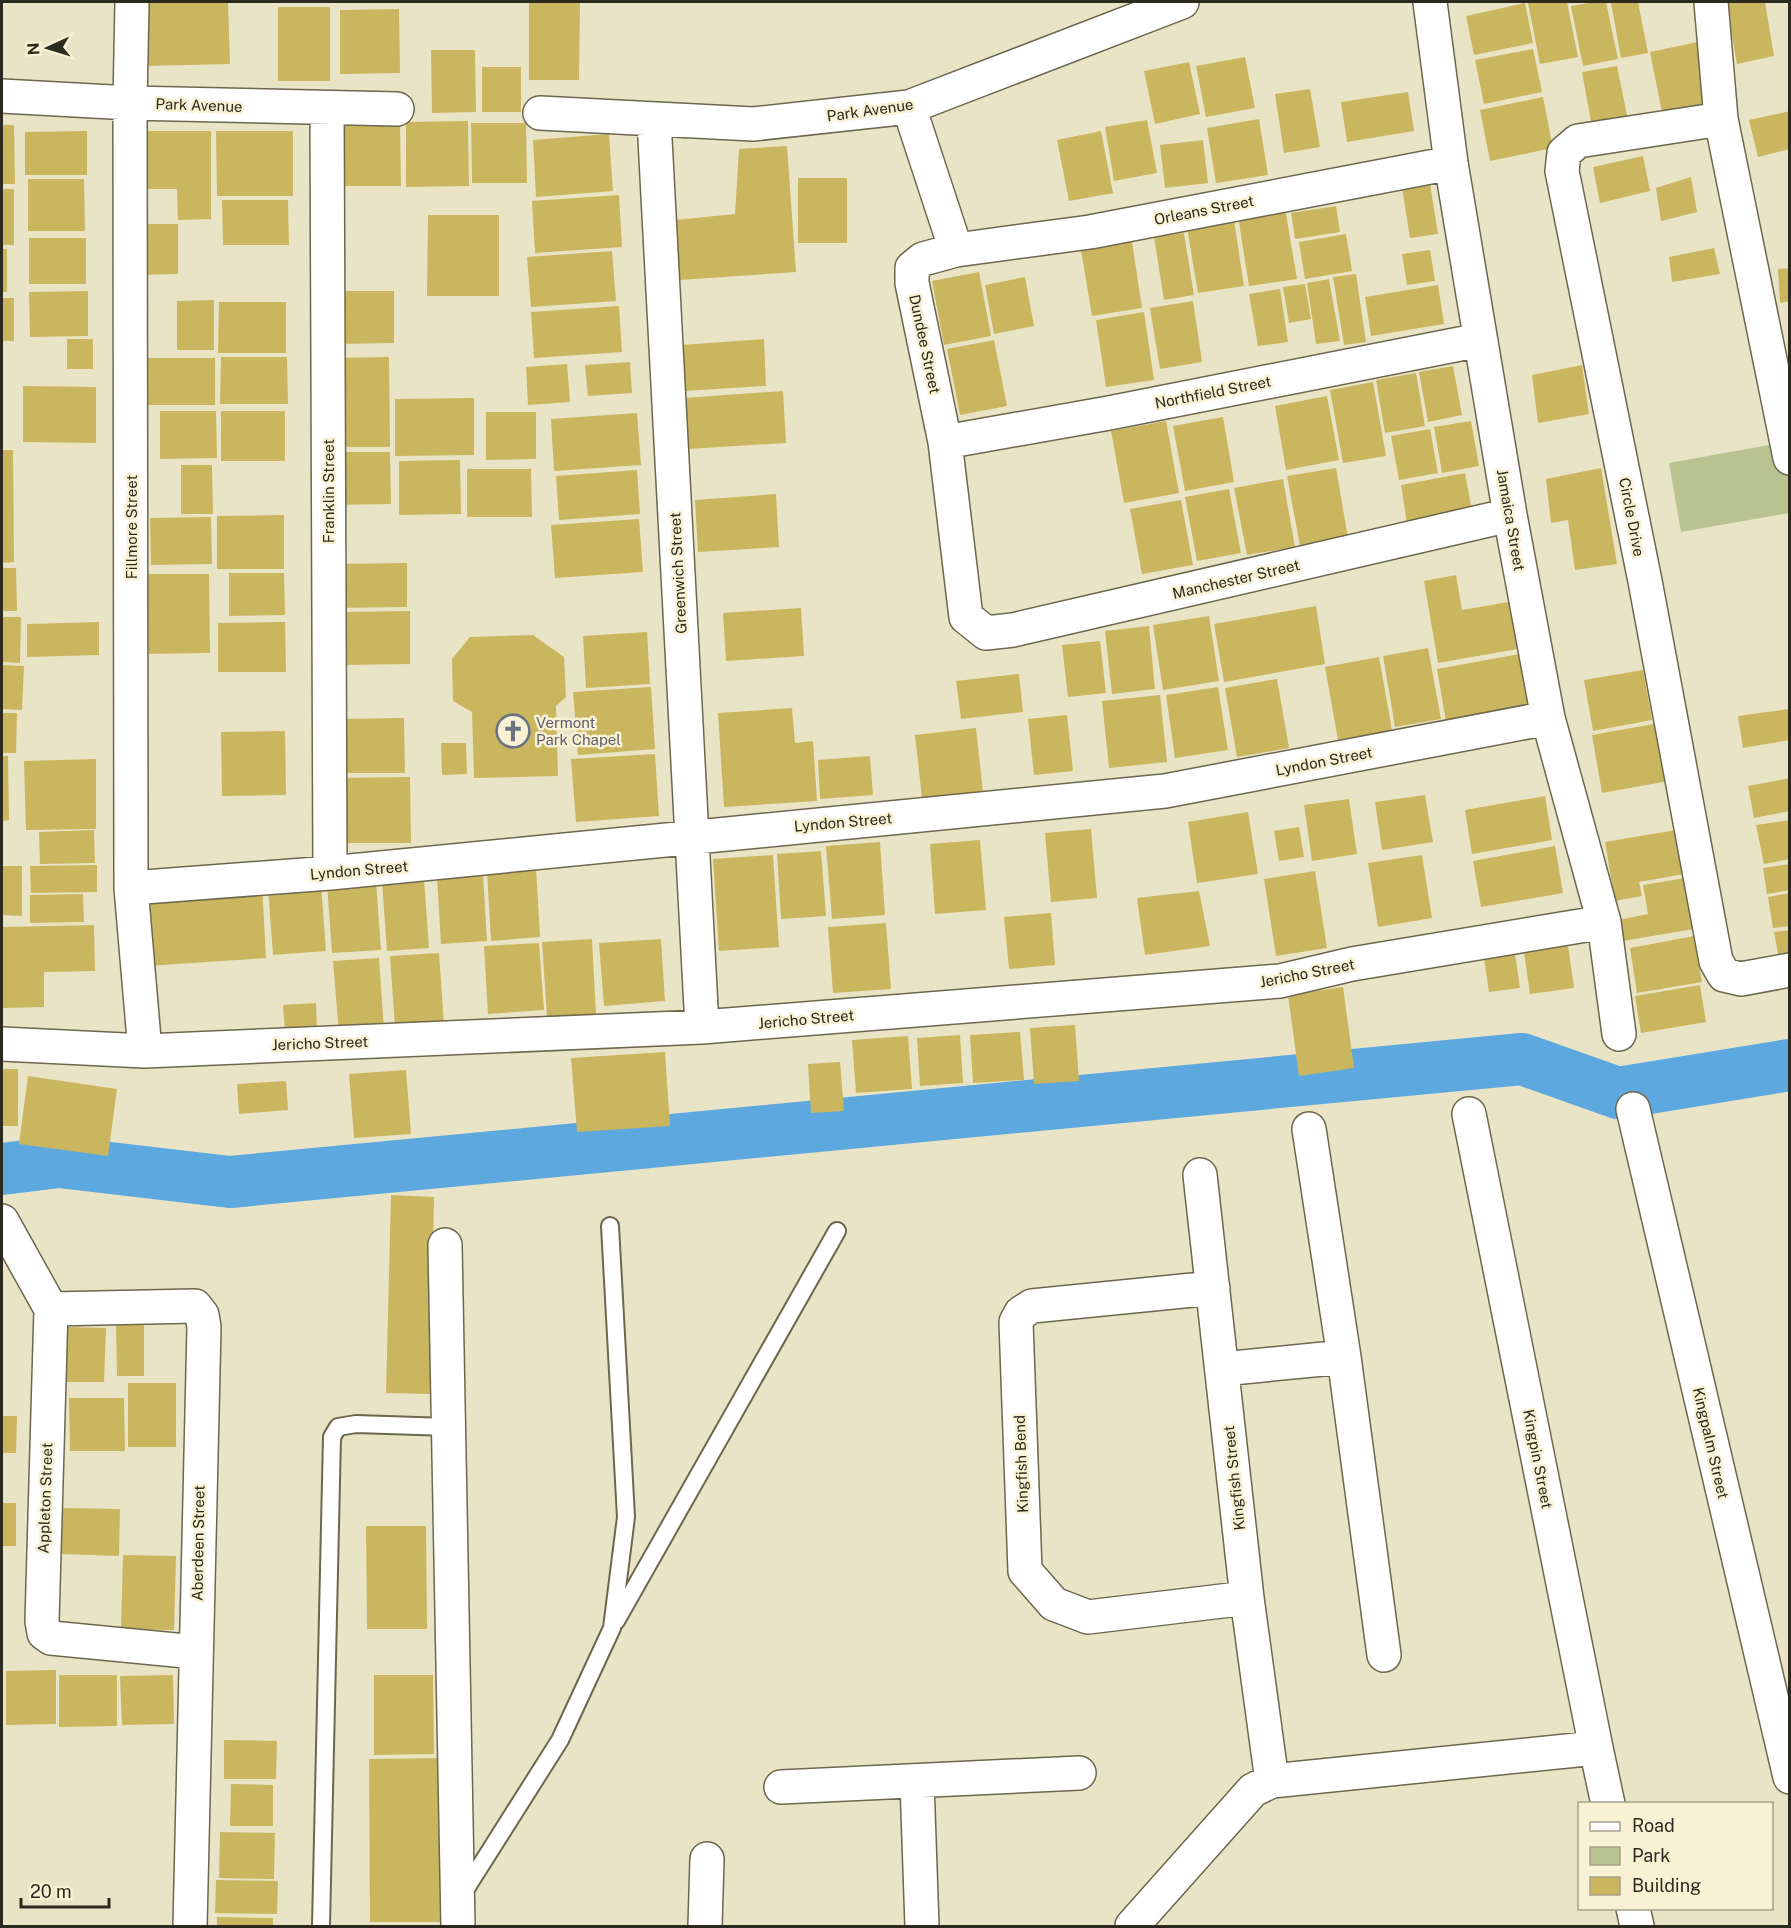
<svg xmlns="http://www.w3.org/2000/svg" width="1791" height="1928" viewBox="0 0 1791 1928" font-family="'Public Sans',sans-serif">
	<rect width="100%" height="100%" fill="#eae4c7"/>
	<path fill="#b9c391" d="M1786 442 1789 462V513L1681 532 1669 463Z"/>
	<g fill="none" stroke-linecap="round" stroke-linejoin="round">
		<path stroke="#5da9df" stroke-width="52" d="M2 1169 59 1162 230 1182 1522 1059 1618 1093 1790 1065"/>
	</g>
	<path fill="#cab65f" d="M143 2H228L230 64 144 66Z
		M529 2H580L579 80H529Z
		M1533 2H1567L1578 57 1540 64 1528 3Z
		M1595 2H1606L1618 59 1583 66 1571 6Z
		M1618 2H1638L1648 53 1621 58 1611 3Z
		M1726 2H1765L1774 56 1737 64Z
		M1525 3 1533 43 1474 55 1466 16Z
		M278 7H330V81H278Z
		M399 9 400 73 340 74V10Z
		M1698 42 1710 103 1662 112 1650 52Z
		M1533 49 1542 92 1484 104 1475 60Z
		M431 50H475L476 112 432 113Z
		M1245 57 1255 108 1206 117 1196 66Z
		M1189 62 1200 114 1155 124 1144 71Z
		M1617 66 1628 120 1592 127 1582 72Z
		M482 67H521V112H482Z
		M1310 89 1320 147 1284 153 1275 94Z
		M1408 92 1414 131 1347 142 1341 102Z
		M1543 97 1553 148 1490 161 1480 110Z
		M1790 111V149L1758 157 1749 120Z
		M1259 119 1268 175 1216 183 1207 128Z
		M1147 120 1157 173 1114 181 1105 127Z
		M468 121 469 186 406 187V122Z
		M334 122H400L401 186H334Z
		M471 123H526L527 183H472Z
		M2 125H14L15 184H2Z
		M87 131V175H25V132Z
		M145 131H211V219L178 220 177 189H145Z
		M216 131H293V196H217Z
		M1101 131 1113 193 1069 201 1057 140Z
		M609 134 613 191 536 197 533 140Z
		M1203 140 1208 183 1165 188 1160 145Z
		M787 146 796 272 680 280 676 220 735 214 739 149Z
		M1643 156 1650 191 1600 203 1593 167Z
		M1429 177 1438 234 1410 238 1401 181Z
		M1691 177 1697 212 1661 221 1656 188Z
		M798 178H847V243H798Z
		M28 179H84L85 231H28Z
		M2 189H14V245H2Z
		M619 195 622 247 535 253 532 201Z
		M222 200H288L289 245H223Z
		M1336 206 1340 232 1295 239 1291 213Z
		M1285 208 1297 279 1249 286 1238 216Z
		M428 215H499V296H427Z
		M1234 220 1244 286 1198 293 1187 228Z
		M137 224H178V274L137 275Z
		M1184 233 1194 295 1164 300 1154 237Z
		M1346 234 1352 271 1305 279 1299 242Z
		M29 238H86V284H29Z
		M1132 242 1142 308 1092 316 1081 250Z
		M1714 248 1720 274 1672 282 1669 257Z
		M2 249H7V292H2Z
		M1430 250 1435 281 1407 285 1402 254Z
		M612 251 616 301 531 307 527 257Z
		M1790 268V301L1780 303 1778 269Z
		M979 272 991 336 944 345 932 281Z
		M1356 274 1366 342 1344 345 1333 277Z
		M1025 277 1034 326 994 334 985 285Z
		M1329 279 1340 341 1316 344 1307 283Z
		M1305 284 1311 319 1289 323 1283 287Z
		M1438 285 1444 324 1371 336 1365 297Z
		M1280 289 1288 342 1258 346 1249 294Z
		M88 291V336L30 337 29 292Z
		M336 291H394V343L336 344Z
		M2 298H14V341H2Z
		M214 300V350H177V301Z
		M1193 301 1202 362 1160 369 1150 308Z
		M219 302H286V353H218Z
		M619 306 622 352 534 358 531 312Z
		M1144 312 1154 380 1106 387 1096 320Z
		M67 339H93V369H67Z
		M764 339 766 386 684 391 681 345Z
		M994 340 1007 406 960 415 947 349Z
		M221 357H287L288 404H220Z
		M389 357 390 447H333L332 358Z
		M147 358H215V405H147Z
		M630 362 632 393 588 396 585 365Z
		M567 364 570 402 528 405 526 367Z
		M1582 365 1589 414 1538 423 1532 375Z
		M1453 366 1462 415 1428 422 1419 372Z
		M1416 373 1425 426 1385 433 1376 380Z
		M1373 382 1386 456 1343 463 1330 390Z
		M23 386 96 387V443L23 442Z
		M783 391 786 443 688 449 684 398Z
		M1327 396 1339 460 1286 470 1275 406Z
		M474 398V455L395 456V399Z
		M160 411H216L217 458 160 459Z
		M221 411H285V461H221Z
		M486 412H536V459L486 460Z
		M637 413 641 465 554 471 551 419Z
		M1223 417 1234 482 1185 491 1173 426Z
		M1166 421 1179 493 1124 503 1111 431Z
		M1471 421 1479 466 1442 473 1434 427Z
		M1430 429 1438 473 1399 480 1391 436Z
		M2 450H13L14 562 2 563Z
		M333 452H390L391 504 333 505Z
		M460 460 461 514 399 515V461Z
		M181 465H212L213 514H181Z
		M1336 468 1348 538 1300 546 1287 476Z
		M1601 468 1617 564 1575 570 1568 520 1551 523 1546 479Z
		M467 469H531L532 517H467Z
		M637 470 640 514 559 520 556 476Z
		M1465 473 1472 511 1407 523 1401 485Z
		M1283 479 1295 547 1247 555 1234 488Z
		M1229 489 1241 553 1197 561 1185 497Z
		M776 494 779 547 698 552 695 500Z
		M1181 500 1193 565 1142 574 1130 509Z
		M284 515V569H217V516Z
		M211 517 212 564 151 565 150 518Z
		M639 519 643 572 555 578 551 525Z
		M407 563V607L331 608V564Z
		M2 568H16L17 611H2Z
		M229 573H284L285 615 229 616Z
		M138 574H209L210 653 139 654Z
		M1456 575 1462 610 1514 601 1523 648 1438 663 1424 581Z
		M1316 606 1325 664 1224 682 1214 624Z
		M801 608 804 656 726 661 723 613Z
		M410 611V664L344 665 343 612Z
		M1209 616 1219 681 1163 690 1153 625Z
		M2 617H21L20 663 2 662Z
		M99 622V655L27 657V624Z
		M285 622 286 672H218V623Z
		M1149 626 1155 689 1112 694 1105 631Z
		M647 632 650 684 586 688 583 636Z
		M533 635 564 657 566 697 556 706 558 776 474 778 472 712 453 701 452 659 470 637Z
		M1100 641 1106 693 1068 697 1062 645Z
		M1428 648 1441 719 1395 727 1383 656Z
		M1525 653 1535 707 1446 722 1437 669Z
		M1379 657 1392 730 1338 740 1325 667Z
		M2 665 24 666 22 710 2 709Z
		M1643 670 1652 720 1593 731 1584 680Z
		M1019 674 1023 712 961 719 956 681Z
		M1277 679 1289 748 1237 757 1225 688Z
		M651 687 655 749 578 755 573 692Z
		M1218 687 1228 750 1175 758 1166 695Z
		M1160 695 1167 762 1109 768 1102 701Z
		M792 708 795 743 813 741 817 801 724 807 718 713Z
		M1789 709 1790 740 1743 748 1738 716Z
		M2 713H17L16 753H2Z
		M1067 715 1073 771 1034 775 1028 719Z
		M404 718 405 773H336L335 719Z
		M1659 723 1669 781 1602 793 1592 735Z
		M976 728 984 801 923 807 915 735Z
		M285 731 286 795 222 796 221 732Z
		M441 743H466L467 774 442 775Z
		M655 754 659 816 576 822 571 759Z
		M2 756H8L9 820 2 821Z
		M870 756 873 795 820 799 818 760Z
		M96 759V829L26 830 24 761Z
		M410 777 411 843H337L336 778Z
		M1790 778V811L1754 818 1748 786Z
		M1425 795 1433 842 1382 850 1375 802Z
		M1545 796 1552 840 1472 854 1465 810Z
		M1349 799 1357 854 1312 861 1304 805Z
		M1248 812 1258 874 1197 883 1188 822Z
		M1790 820V859L1764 864 1756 825Z
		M1299 827 1304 857 1279 861 1274 831Z
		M1091 829 1097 898 1051 902 1045 833Z
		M94 830 95 863 40 864 39 832Z
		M1676 830 1684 874 1639 882 1642 896 1615 901 1605 842Z
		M980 840 986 910 935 914 930 844Z
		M880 842 885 915 832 919 826 846Z
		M1555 846 1563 893 1481 907 1473 861Z
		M821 851 826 916 781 919 777 854Z
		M773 855 779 947 719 951 713 859Z
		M1422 855 1432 918 1378 927 1368 863Z
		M1790 864V890L1767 894 1763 868Z
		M97 865V892L31 893 30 866Z
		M2 866H22V916L2 915Z
		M536 868 540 937 491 941 487 872Z
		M1315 871 1327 948 1276 956 1264 879Z
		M483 874 487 941 441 944 437 878Z
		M1685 878 1694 929 1623 941 1619 920 1648 914 1643 885Z
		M424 879 429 948 387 951 382 882Z
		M376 881 381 950 332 953 327 884Z
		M262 884 266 958 147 966 142 892Z
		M321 884 326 951 273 955 268 887Z
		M1199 891 1210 946 1145 955 1137 898Z
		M1790 893V926L1773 928 1768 897Z
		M83 894 84 922 30 923V895Z
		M1051 913 1055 965 1009 969 1004 917Z
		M886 923 891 989 833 993 828 927Z
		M94 925 95 971 44 972V1007L2 1008V927Z
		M1790 930V963L1780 965 1774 932Z
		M1694 936 1702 982 1637 993 1630 948Z
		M1567 938 1574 988 1530 994 1523 945Z
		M592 939 596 1014 547 1017 542 942Z
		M661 939 665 1001 604 1006 599 943Z
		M539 943 544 1010 488 1014 484 946Z
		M1514 947 1520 988 1489 992 1483 951Z
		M439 953 444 1024 395 1028 390 956Z
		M379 958 384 1030 339 1034 333 961Z
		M1700 985 1706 1022 1641 1033 1635 996Z
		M1343 987 1354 1068 1299 1076 1288 995Z
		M316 1003 317 1030 285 1033 283 1005Z
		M1075 1025 1079 1081 1034 1084 1030 1028Z
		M1020 1032 1024 1080 973 1083 970 1035Z
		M960 1035 963 1083 920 1086 917 1038Z
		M908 1036 912 1089 856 1093 852 1040Z
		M665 1052 670 1126 577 1132 571 1058Z
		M840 1062 844 1111 811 1113 808 1064Z
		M2 1069H18V1126H2Z
		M406 1070 411 1134 354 1138 349 1074Z
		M28 1076 117 1089 108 1156 19 1144Z
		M286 1081 288 1110 239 1114 237 1084Z
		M391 1195 434 1197 430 1394 386 1393Z
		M116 1324H144V1376H117Z
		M66 1327 106 1328 104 1382H65Z
		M128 1383H176V1447H128Z
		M69 1398H124L125 1451H70Z
		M2 1416H17L16 1453H2Z
		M2 1503H16V1546H2Z
		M61 1508 120 1509 119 1556 60 1554Z
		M366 1526H426L427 1629H367Z
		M123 1555 176 1556 174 1630 121 1629Z
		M56 1670V1724L6 1725V1671Z
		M59 1675H117V1726L59 1727Z
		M173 1675 174 1724 122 1725 120 1676Z
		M374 1675H433L434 1754 374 1755Z
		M224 1740 277 1741 276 1779H224Z
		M441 1758 442 1922H370L369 1759Z
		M231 1784 273 1785V1826H230Z
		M220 1832 275 1833 274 1879 219 1878Z
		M216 1880 278 1881 277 1914 215 1913Z
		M217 1917 273 1918V1926H217Z"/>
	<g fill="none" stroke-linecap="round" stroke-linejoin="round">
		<defs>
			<path id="service" d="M616 1621 837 1231
				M462 1895 560 1740 612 1628 626 1517 610 1226
				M321 1926 332 1437 338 1427 356 1424 449 1427"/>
			<path id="minor" d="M132 2 130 103 131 888 145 1051
				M1430 2 1451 163 1510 515 1548 718 1604 922 1619 1034
				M1711 2 1721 119 1790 458
				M2 96 130 103 397 109
				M909 107 956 250
				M327 109 330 873
				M540 113 753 124 909 107 1182 2
				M1721 119 1578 141 1564 153 1562 171 1645 581 1716 961 1724 975 1741 979 1790 970
				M654 120 702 1027
				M1451 163 1090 232 956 250 923 259 912 268V283L945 442 966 617 986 633 1013 630 1510 515
				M945 442 1109 413 1480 340
				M131 888 330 873 1165 791 1548 718
				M2 1044 145 1051 702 1027 1280 981 1352 964 1604 922
				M1633 1109 1790 1777
				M1469 1114 1596 1748 1608 1804
				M1309 1129 1344 1357 1384 1655
				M1200 1175 1247 1598 1272 1781
				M2 1221 51 1309 42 1621 44 1633 51 1638 196 1652
				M445 1245 458 1926
				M1213 1288 1032 1306 1021 1313 1016 1322 1025 1571 1054 1604 1088 1617 1247 1598
				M51 1309 195 1306 202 1315 204 1327 190 1926
				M1222 1369 1344 1357
				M917 1782 922 1926
				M781 1787 1079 1773
				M1633 1908 1637 1926
				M705 1926 707 1859
				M1132 1926 1253 1790 1272 1781 1596 1748"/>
		</defs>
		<use href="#service" stroke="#6c674d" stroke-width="20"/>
		<use href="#minor" stroke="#6c674d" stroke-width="36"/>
		<use href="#service" stroke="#fff" stroke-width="16"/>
		<use href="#minor" stroke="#fff" stroke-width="33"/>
	</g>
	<defs>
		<symbol id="church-ring" viewBox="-11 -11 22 22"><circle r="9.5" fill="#f8f1d4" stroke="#6b7280" stroke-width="1.5"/><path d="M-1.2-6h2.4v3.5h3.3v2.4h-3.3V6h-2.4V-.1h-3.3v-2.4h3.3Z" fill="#6b7280"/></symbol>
	</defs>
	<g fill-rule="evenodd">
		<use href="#church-ring" x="494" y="712" width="38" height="38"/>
	</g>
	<g text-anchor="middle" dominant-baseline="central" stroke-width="5" stroke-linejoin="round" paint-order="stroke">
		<g font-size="15" fill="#2c2a1f" stroke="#f8f1d4">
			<text transform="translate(199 105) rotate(2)">Park Avenue</text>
			<text transform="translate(870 110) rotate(-8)">Park Avenue</text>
			<text transform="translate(1204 210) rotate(-11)">Orleans Street</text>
			<text transform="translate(925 344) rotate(78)">Dundee Street</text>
			<text transform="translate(1213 392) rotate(-11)">Northfield Street</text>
			<text transform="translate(328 491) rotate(-90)">Franklin Street</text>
			<text transform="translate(1632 517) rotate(79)">Circle Drive</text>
			<text transform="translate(1511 520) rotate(80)">Jamaica Street</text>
			<text transform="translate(131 527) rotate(-90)">Fillmore Street</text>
			<text transform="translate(678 573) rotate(-93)">Greenwich Street</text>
			<text transform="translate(1236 579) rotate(-13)">Manchester Street</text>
			<text transform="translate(1324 761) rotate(-11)">Lyndon Street</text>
			<text transform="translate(843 822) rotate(-5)">Lyndon Street</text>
			<text transform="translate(359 870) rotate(-5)">Lyndon Street</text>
			<text transform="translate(1307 973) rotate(-11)">Jericho Street</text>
			<text transform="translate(806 1019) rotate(-5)">Jericho Street</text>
			<text transform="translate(320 1043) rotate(-2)">Jericho Street</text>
			<text transform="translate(1711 1443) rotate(77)">Kingpalm Street</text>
			<text transform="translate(1538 1459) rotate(79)">Kingpin Street</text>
			<text transform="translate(1021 1464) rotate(-92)">Kingfish Bend</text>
			<text transform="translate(1234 1478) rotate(-96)">Kingfish Street</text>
			<text transform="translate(45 1498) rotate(-88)">Appleton Street</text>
			<text transform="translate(198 1543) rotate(-89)">Aberdeen Street</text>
		</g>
		<g font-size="15" fill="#5b616d" stroke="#f8f1d4" text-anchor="start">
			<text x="536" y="722">Vermont<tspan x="536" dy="17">Park Chapel</tspan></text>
		</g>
	</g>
	<rect width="1791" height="1928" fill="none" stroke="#2c2a1f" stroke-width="6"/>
	<rect x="1578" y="1802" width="195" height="108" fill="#f8f1d4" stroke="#a6a18c" stroke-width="1.5"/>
	<rect x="1590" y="1822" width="30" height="9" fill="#ffffff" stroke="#a6a18c" stroke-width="1.5"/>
	<text x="1632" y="1832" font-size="18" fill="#2c2a1f">Road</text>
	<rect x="1590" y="1847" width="30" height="18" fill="#b9c391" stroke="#a6a18c" stroke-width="1.5"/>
	<text x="1632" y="1862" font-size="18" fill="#2c2a1f">Park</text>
	<rect x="1590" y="1877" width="30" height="18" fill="#cab65f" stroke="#a6a18c" stroke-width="1.5"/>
	<text x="1632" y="1892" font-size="18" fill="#2c2a1f">Building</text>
	<g transform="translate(48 48) rotate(266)" stroke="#f8f1d4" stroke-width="4.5" paint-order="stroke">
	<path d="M0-4.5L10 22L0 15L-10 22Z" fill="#2c2a1f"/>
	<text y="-9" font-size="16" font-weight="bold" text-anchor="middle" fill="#2c2a1f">N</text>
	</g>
	<path d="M21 1898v9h88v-9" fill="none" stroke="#2c2a1f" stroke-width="3"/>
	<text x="30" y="1898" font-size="18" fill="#2c2a1f" stroke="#f8f1d4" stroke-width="4.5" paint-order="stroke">20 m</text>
</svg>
